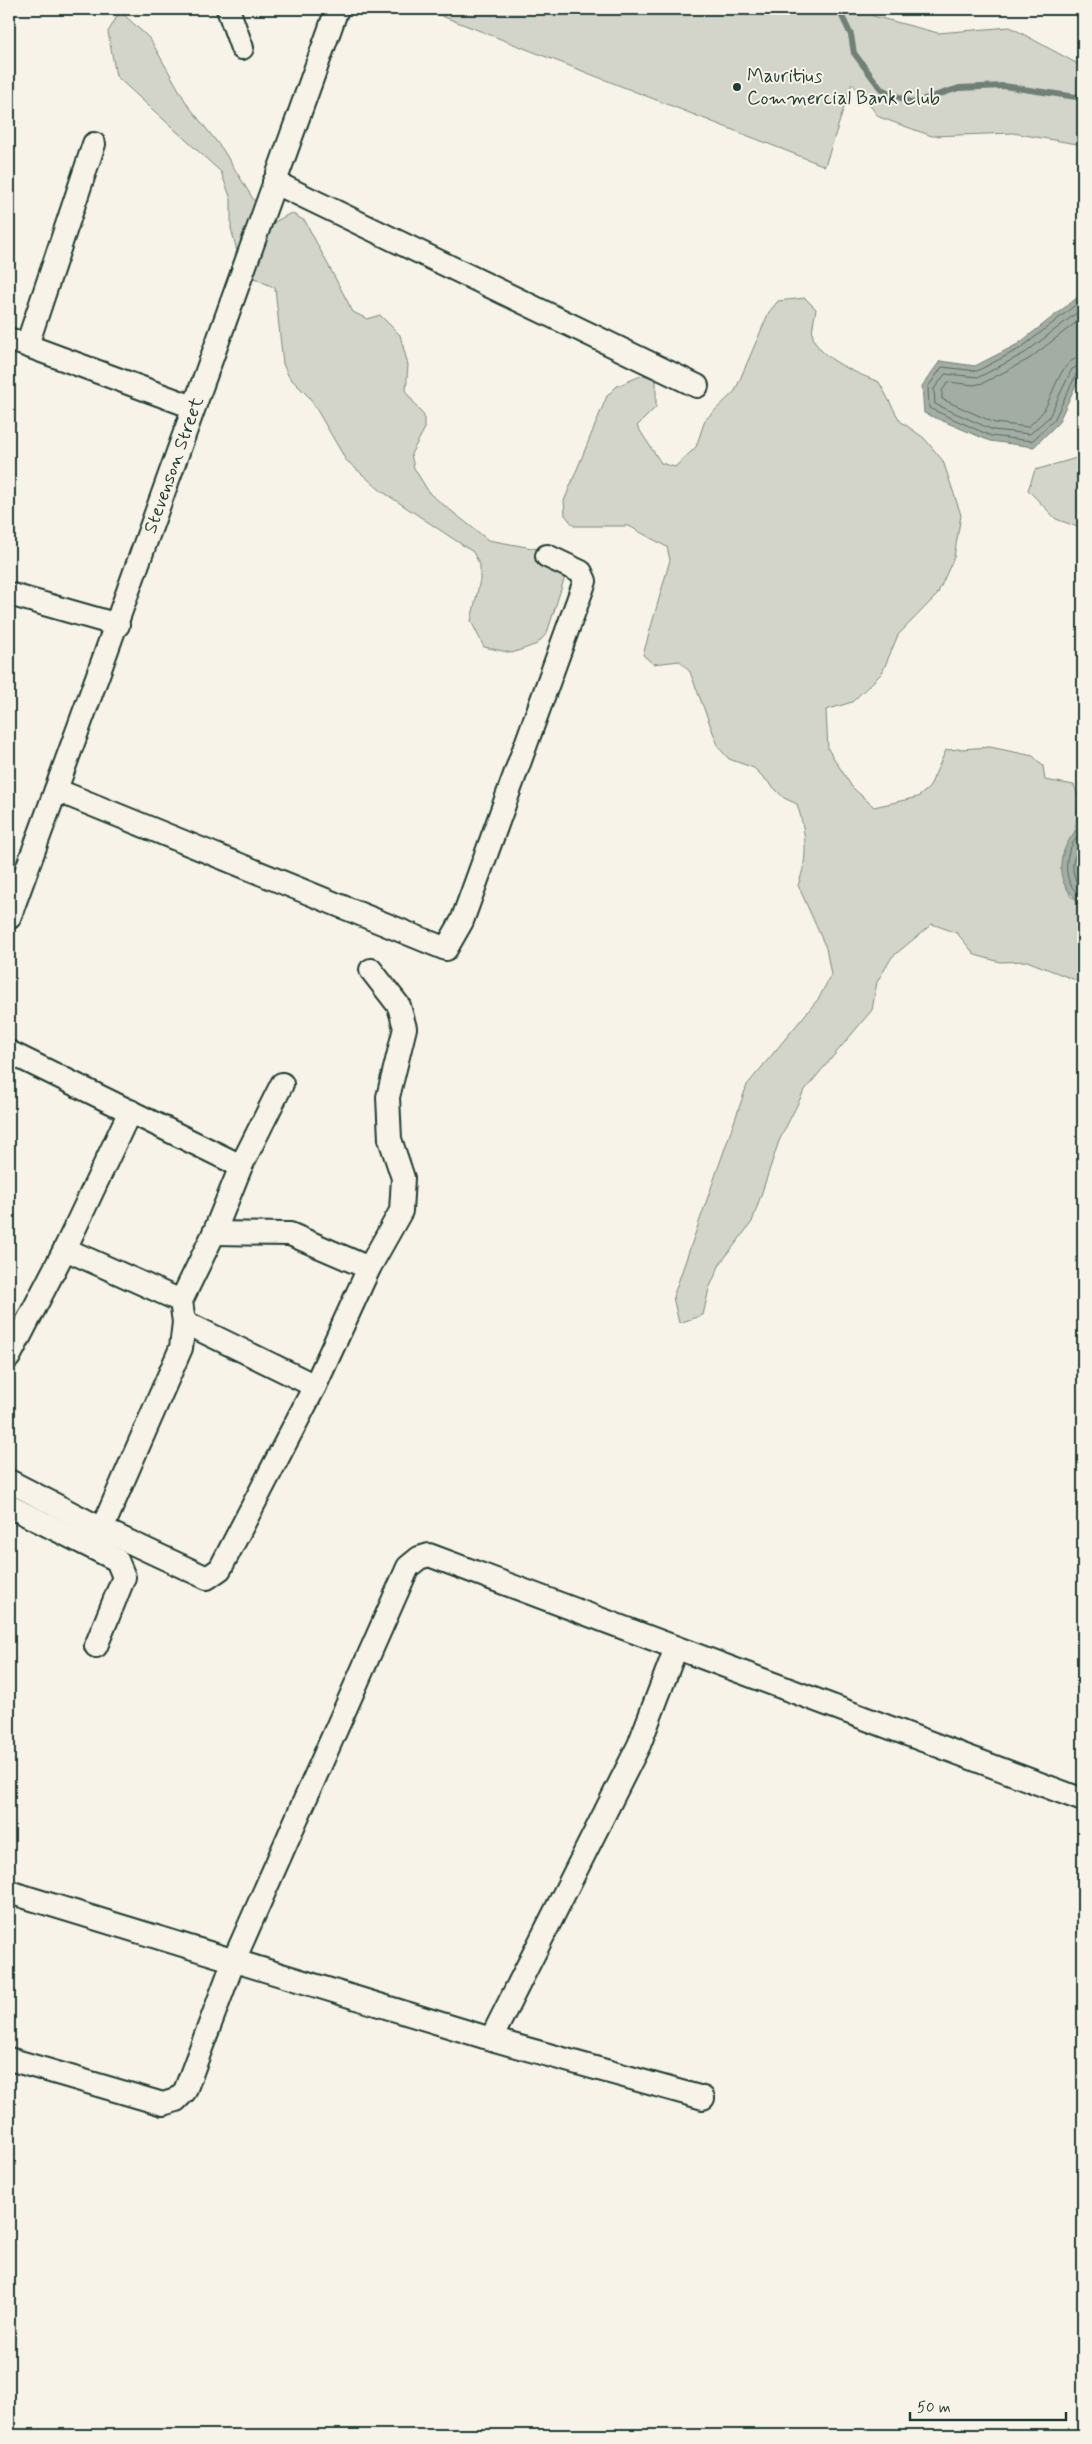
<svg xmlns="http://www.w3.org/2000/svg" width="1092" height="2444" viewBox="0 0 1092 2444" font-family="Mynerve,sans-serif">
	<rect width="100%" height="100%" fill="#f7f3e8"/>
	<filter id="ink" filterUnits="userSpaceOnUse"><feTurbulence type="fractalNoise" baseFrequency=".02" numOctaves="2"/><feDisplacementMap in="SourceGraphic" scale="10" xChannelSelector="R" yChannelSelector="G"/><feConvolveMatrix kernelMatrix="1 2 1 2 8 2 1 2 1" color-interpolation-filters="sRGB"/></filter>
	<g filter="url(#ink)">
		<path fill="#d3d5ca" stroke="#79897f" d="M424 9H875L873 16 938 33 1010 27 1076 63 1083 61V145L1013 133 932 136 879 117 852 83 825 166Z
			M120 11 150 39 187 104 223 150 269 225 291 213 305 221 353 312 367 319 380 315 400 335 408 365 406 392 424 416V430L411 454 414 468 430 494 488 540 560 553 568 567 547 633 537 644 512 653 484 647 471 621 480 580V565L473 552 380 490 346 460 310 398 289 377 283 364 275 288 254 278 238 255 231 228V199L221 172 116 76 108 32Z
			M805 298 816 309C815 317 811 329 813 337 819 359 861 375 879 382L900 421 924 438 943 461 961 515 954 557 937 595 898 635 882 673 852 702 826 710 828 749 852 787 874 807 918 797 929 788 946 750 990 747 1033 756 1043 766 1045 780 1074 785 1079 798 1075 831 1062 857 1070 896 1083 903V988L1078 981 1027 961 1000 962 975 955 957 933 932 924 892 957 877 982 872 1010 804 1091 779 1141 752 1222 720 1264 709 1289 703 1315 679 1323 673 1297 747 1085 819 998 831 975 826 948 798 885C809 857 806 832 797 804L784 798 754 768 729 759 719 748 690 672 680 661 653 664 643 655 670 560 667 547 629 526H574L565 515 564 501 607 396 617 386 643 375 656 379V407L637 426 661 463 675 467 696 447 705 420 735 391 769 312 778 301Z
			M1080 457 1083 458V529L1056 519 1028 490 1035 470Z"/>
		<path fill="#a4ada3" stroke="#6f8077" d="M1082 294 1083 370 1058 423 1034 447 990 441 924 413 922 386 940 361 975 366 1018 344Z
			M1083 824V903C1050 885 1057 846 1083 824Z"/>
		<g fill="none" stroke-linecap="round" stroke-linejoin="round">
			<path stroke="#546a60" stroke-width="1" d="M1083 299 1021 348 977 371 942 367 928 387 929 408 991 436 1032 441 1054 420 1077 373 1083 370
				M1083 308 1025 353 979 377 945 374 934 389 935 404 993 430 1030 434 1049 417 1072 369 1083 364
				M1083 317 1029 359 983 383 974 385 948 382 942 391V399L995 423 1028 427C1033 422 1040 416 1044 410 1054 393 1061 357 1083 357
				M1083 831C1063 847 1059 884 1083 897
				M1083 839C1075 856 1069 862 1076 881 1078 886 1079 888 1083 890"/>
			<path stroke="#6f8077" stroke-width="6" d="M801 9 840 12 851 35 854 53 881 89 912 103 959 88 1004 86 1083 98"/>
			<defs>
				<g id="minor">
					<path d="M228 9 242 48"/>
					<path d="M274 182 697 386"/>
					<path d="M9 339 193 407"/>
					<path d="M27 345 94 144"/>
					<path d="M9 594 118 625"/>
					<path d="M56 790 446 949 462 921 585 581 581 572 547 556"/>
					<path id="s1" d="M9 918C121 616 227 312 337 9"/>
					<path d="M9 1052 241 1166"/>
					<path d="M65 1249 181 1301"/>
					<path d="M369 1268 401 1211 403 1178 390 1139 388 1097 405 1028 399 1006 371 970"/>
					<path d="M184 1322 315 1386"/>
					<path d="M9 1357 65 1249 130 1111"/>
					<path d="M9 1481 102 1529 207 1578 220 1569 315 1386 369 1268 290 1234 214 1233"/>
					<path d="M9 1506 117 1560 124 1577 96 1646"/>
					<path d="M102 1529 181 1348 184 1322 181 1301 214 1233 241 1166 282 1084"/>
					<path d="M9 1892 491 2039 703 2098"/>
					<path d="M491 2039 639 1745 676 1648"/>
					<path d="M9 2059 163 2104 176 2100 185 2091 234 1960 408 1567 419 1558 429 1555 1083 1800"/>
				</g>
			</defs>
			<use href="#minor" stroke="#1f3d34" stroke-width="26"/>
			<use href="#minor" stroke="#f7f3e8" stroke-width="22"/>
		</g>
	</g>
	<circle fill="#1f3d34" stroke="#f7f3e8" stroke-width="2" cx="737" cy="87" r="5"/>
	<g text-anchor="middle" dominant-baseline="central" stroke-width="4" stroke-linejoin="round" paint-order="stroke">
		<g font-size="19" fill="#1f3d34" stroke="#f7f3e8" text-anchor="start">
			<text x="747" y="76">Mauritius<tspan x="747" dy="22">Commercial Bank Club</tspan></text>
		</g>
		<g font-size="19" fill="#1f3d34" stroke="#f7f3e8">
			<text stroke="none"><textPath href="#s1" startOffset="482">Stevenson Street</textPath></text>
		</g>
	</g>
	<rect width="1092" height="2444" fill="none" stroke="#f7f3e8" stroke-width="30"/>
	<rect x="15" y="15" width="1062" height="2414" fill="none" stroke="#1f3d34" stroke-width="2" filter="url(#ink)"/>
	<path d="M910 2412v8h156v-8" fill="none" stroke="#1f3d34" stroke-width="2.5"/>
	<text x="917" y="2412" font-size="15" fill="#1f3d34" stroke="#f7f3e8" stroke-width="4" paint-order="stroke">50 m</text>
</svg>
